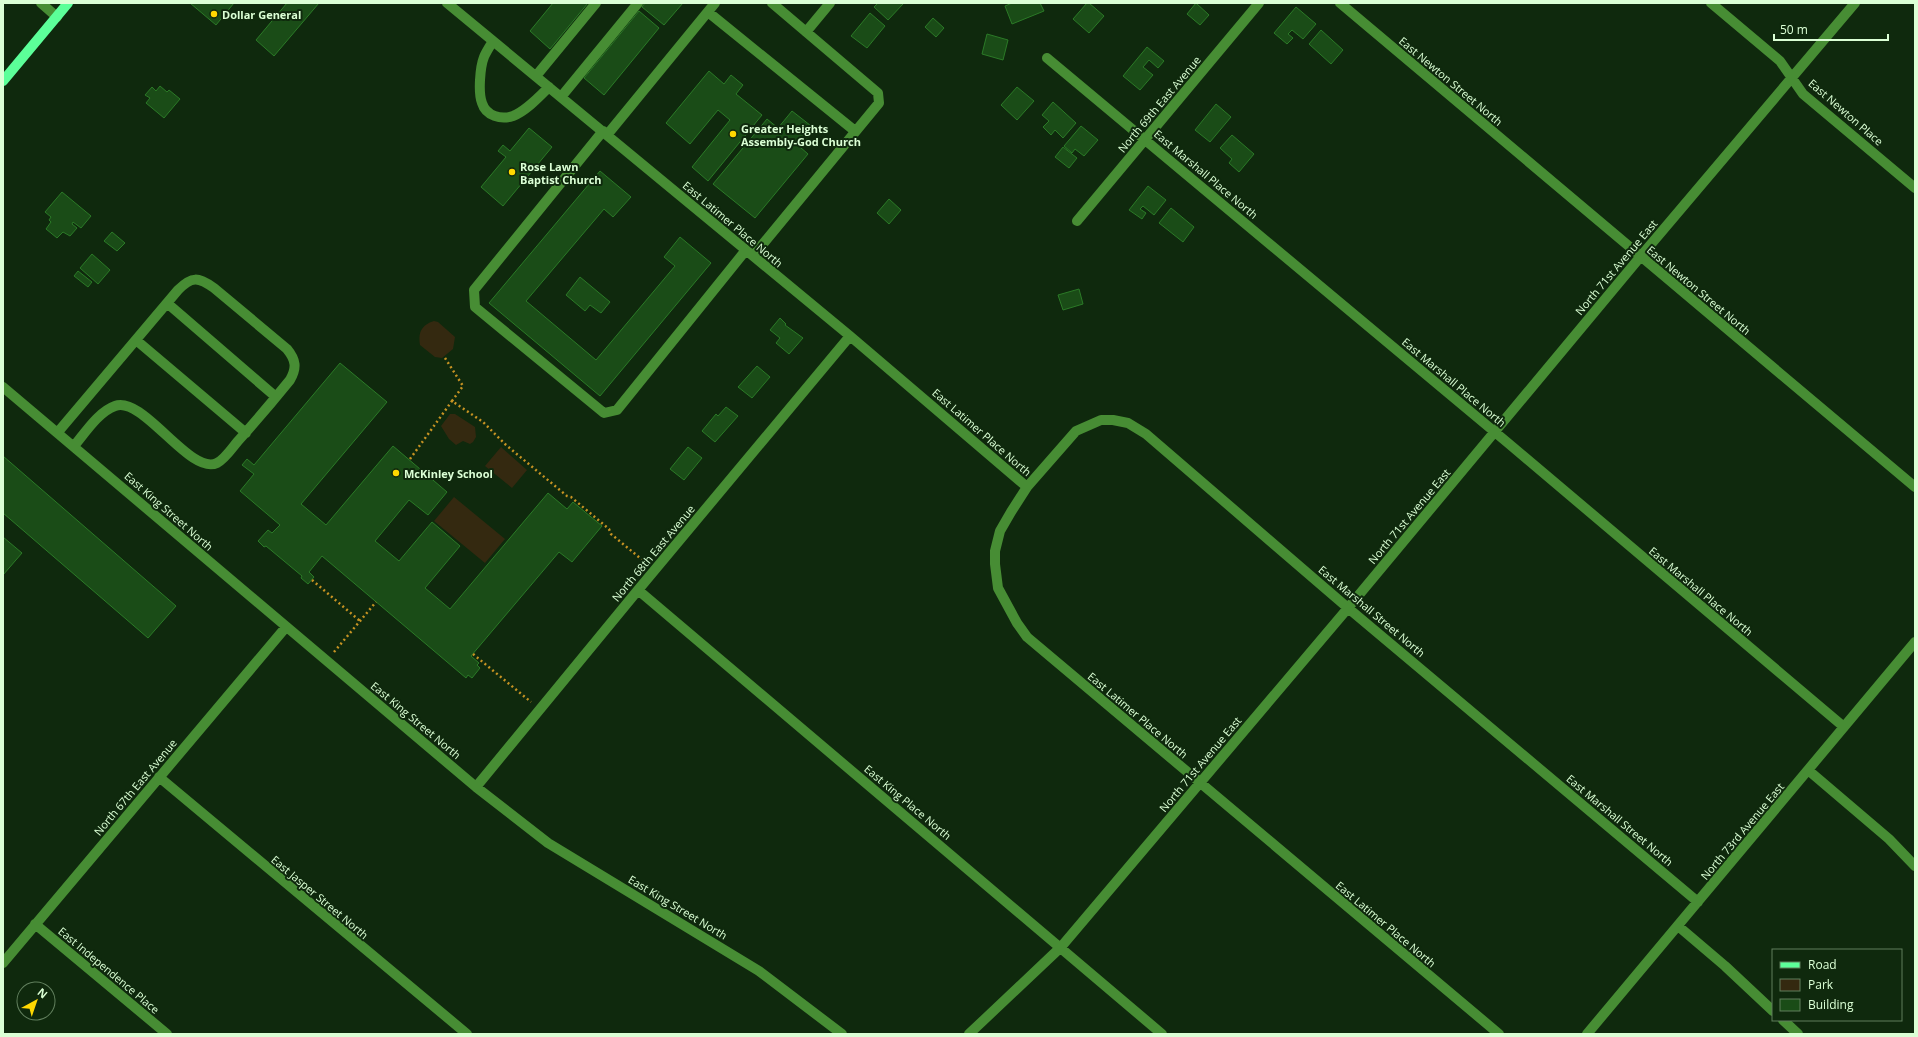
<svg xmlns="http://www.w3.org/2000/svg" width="1918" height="1037" viewBox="0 0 1918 1037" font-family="'Open Sans',sans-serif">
	<rect width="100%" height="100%" fill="#0f290d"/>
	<path fill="#342910" d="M434 321 438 322 455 337 453 349 442 358 435 357 420 345C418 333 421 325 434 321Z
		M450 414H455L475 427 476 437 473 442 470 444 463 441 456 445 449 439 441 426Z
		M501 447 527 470 512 488 485 466Z
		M454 497 505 539 485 563 434 521Z"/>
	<path fill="#1a4c17" stroke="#2b7a27" d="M190 3H234L216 25Z
		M287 3H319L274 56 256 40Z
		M553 3H588L550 49 530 31Z
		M645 3H683L664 25 642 7Z
		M878 3H902L903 4 888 20 874 7Z
		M1012 3H1040L1044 11 1012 24 1005 6Z
		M1087 3H1089L1104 16 1089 33 1073 19Z
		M1196 3 1209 15 1200 25 1187 14Z
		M1296 7 1316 24 1303 39 1292 30 1288 34 1293 38 1287 44 1274 33Z
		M639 11 659 28 604 95 584 78Z
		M870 13 885 26 867 48 851 36Z
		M933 18 944 28 936 37 925 27Z
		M1321 30 1343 50 1331 64 1309 44Z
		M987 34 1008 40 1003 60 982 54Z
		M1147 47 1164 61 1158 68 1149 60 1143 67 1153 75 1140 90 1123 76Z
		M709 71 724 84 731 75 743 85 736 94 762 115 708 181 692 167 730 120 718 110 690 144 666 123Z
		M160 86 167 92 169 90 180 99 164 118 146 103 150 98 145 95 152 87 156 91Z
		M1017 87 1034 101 1017 120 1001 105Z
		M1053 102 1076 123 1063 138 1055 130 1051 135 1043 127 1049 121 1042 115Z
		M1216 104 1231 117 1210 142 1195 130Z
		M792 111 815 129 800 147 808 154 755 218 713 184 767 119 778 128Z
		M1081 126 1098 140 1084 156 1075 149 1072 153 1064 146Z
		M529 128 552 147 503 206 481 187 506 157 498 151 503 145 510 151Z
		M1232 135 1254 154 1239 172 1229 163 1232 159 1220 148Z
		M1063 147 1077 158 1069 168 1055 157Z
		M600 171 631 197 613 217 604 209 526 301 596 360 675 266 664 257 680 237 711 263 600 396 489 303Z
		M1148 186 1166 200 1154 215 1143 206 1140 209 1146 213 1142 219 1129 210Z
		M62 192 91 216 81 228 73 222 72 224 77 228 70 236 63 232 57 238 46 229 51 222 49 220 51 217 45 212Z
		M889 199 901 210 889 224 877 213Z
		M1171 208 1194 227 1183 242 1159 223Z
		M112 232 125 243 117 251 104 241Z
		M92 254 110 270 98 284 80 268Z
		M78 271 92 282 88 287 74 276Z
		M580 277 610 302 601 313 590 305 585 311 566 295Z
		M1079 289 1083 304 1063 310 1058 295Z
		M780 318 786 324 785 325 803 338 789 354 776 343 780 338 770 330Z
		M340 363 387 402 301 504 326 525 393 446 447 492 428 515 409 500 375 541 399 561 432 522 460 546 425 588 450 609 548 493 567 509 573 502 602 526 572 562 559 552 471 656 479 663 477 665 480 668 472 678 468 675 466 678 322 556 309 572 314 577 308 584 301 578 302 576 266 546 264 547 258 541 268 530 272 533 280 525 240 491 254 474 242 465 247 459 254 465Z
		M757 366 770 377 752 398 738 387Z
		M726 407 738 416 715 442 702 431 716 414 718 416Z
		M688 447 702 458 684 480 670 469Z
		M3 456 176 606 148 638 3 513Z
		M3 537 22 553 3 575Z"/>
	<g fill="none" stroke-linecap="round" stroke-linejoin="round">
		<path stroke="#c69323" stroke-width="2.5" stroke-dasharray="2 3" stroke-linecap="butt" d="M445 358 463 386 452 401 483 422 506 445 567 496 571 497 609 529 611 534 646 563
			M410 459 452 401
			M312 580 360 621
			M334 652 376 602
			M473 654 531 702"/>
		<path stroke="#478d34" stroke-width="10" d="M41 3 57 17
			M447 3 850 336 1027 487
			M1340 3 1915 487
			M1711 3 1780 61 1803 94 1915 188
			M708 12 855 131
			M806 32 830 3
			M493 41C490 46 486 52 484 57 480 67 478 93 482 103 486 116 501 120 513 116 526 111 539 97 549 87
			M1047 58 1508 443 1844 727
			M536 76 596 3
			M561 97 638 3
			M603 131 474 290 475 307 604 413 617 410 746 250
			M607 135 715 3
			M1077 221 1259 3
			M753 256 879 103 878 93 772 3
			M167 303 276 397
			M136 340 246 433
			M3 387 476 787 548 843 759 971 842 1034
			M58 432 178 290C192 276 198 277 214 288L287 349C296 360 297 368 290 380 273 401 256 421 238 441 232 448 225 459 217 463 190 476 143 395 115 406 98 412 85 433 74 446
			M638 590 1162 1034
			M1808 770 1889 839 1915 866
			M159 777 467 1034
			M476 787 638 590 850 336
			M35 924 167 1034
			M1678 926 1725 966 1773 1011
			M3 963 286 627
			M1783 1020 1798 1034
			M969 1034 1061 947 1348 608 1641 256 1855 3
			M1499 1034 1027 637 1017 623 998 588 995 564V551L1000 531 1011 512 1027 487 1076 431 1101 420H1113L1128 423 1146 434 1348 608 1698 902
			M1587 1034 1915 642"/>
		<path stroke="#5cff99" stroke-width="10" d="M3 81 68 3"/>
	</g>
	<g fill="#ffd801" stroke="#0f290d" stroke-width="1.5">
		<circle cx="214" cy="14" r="4"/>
		<circle cx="733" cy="134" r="4"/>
		<circle cx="512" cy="172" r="4"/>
		<circle cx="396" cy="473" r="4"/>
	</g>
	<g text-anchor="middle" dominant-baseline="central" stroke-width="4" stroke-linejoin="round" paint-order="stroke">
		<g font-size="11" font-weight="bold" fill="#dbffd5" stroke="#0f290d" text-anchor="start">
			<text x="222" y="14">Dollar General</text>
			<text x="741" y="128">Greater Heights<tspan x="741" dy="13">Assembly-God Church</tspan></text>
			<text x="520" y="166">Rose Lawn<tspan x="520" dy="13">Baptist Church</tspan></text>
			<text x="404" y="473">McKinley School</text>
		</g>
		<g font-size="11" fill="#dbffd5" stroke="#0f290d">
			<text transform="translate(1451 81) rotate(40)">East Newton Street North</text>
			<text transform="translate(1159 104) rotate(-50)">North 69th East Avenue</text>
			<text transform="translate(1846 112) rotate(41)">East Newton Place</text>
			<text transform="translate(1206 174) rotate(40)">East Marshall Place North</text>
			<text transform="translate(733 224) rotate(40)">East Latimer Place North</text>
			<text transform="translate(1616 267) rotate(-50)">North 71st Avenue East</text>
			<text transform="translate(1699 290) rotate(40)">East Newton Street North</text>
			<text transform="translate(1454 382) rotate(40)">East Marshall Place North</text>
			<text transform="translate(982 432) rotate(41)">East Latimer Place North</text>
			<text transform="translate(169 511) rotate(41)">East King Street North</text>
			<text transform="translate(1409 516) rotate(-50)">North 71st Avenue East</text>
			<text transform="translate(653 553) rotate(-50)">North 68th East Avenue</text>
			<text transform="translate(1701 591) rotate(40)">East Marshall Place North</text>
			<text transform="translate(1372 611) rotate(40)">East Marshall Street North</text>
			<text transform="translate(1138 715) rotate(40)">East Latimer Place North</text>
			<text transform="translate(416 720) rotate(40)">East King Street North</text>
			<text transform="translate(1200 764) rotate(-50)">North 71st Avenue East</text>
			<text transform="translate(135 787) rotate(-50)">North 67th East Avenue</text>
			<text transform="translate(908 802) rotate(40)">East King Place North</text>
			<text transform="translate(1620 820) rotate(40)">East Marshall Street North</text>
			<text transform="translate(1742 831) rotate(-50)">North 73rd Avenue East</text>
			<text transform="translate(320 897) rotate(40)">East Jasper Street North</text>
			<text transform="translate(678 907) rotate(31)">East King Street North</text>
			<text transform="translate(1386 924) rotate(40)">East Latimer Place North</text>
			<text transform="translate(109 970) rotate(40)">East Independence Place</text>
		</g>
	</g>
	<rect width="1918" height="1037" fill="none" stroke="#dbffd5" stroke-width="8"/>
	<rect x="1772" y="949" width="130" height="72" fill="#0f290d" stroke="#617f5d"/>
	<rect x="1780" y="962" width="20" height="6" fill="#5cff99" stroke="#617f5d"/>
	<text x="1808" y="969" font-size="12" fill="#dbffd5">Road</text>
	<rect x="1780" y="979" width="20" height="12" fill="#342910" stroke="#617f5d"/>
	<text x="1808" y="989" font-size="12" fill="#dbffd5">Park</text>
	<rect x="1780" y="999" width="20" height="12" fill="#1a4c17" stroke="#617f5d"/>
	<text x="1808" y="1009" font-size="12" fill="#dbffd5">Building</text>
	<g transform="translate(36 1001) rotate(40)"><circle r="19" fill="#0f290d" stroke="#617f5d"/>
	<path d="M0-3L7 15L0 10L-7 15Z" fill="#ffd801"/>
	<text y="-6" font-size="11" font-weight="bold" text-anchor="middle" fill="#dbffd5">N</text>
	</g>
	<path d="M1774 34v6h114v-6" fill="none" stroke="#dbffd5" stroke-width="2"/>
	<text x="1780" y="34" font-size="12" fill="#dbffd5" stroke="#0f290d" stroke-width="3" paint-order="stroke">50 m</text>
</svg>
